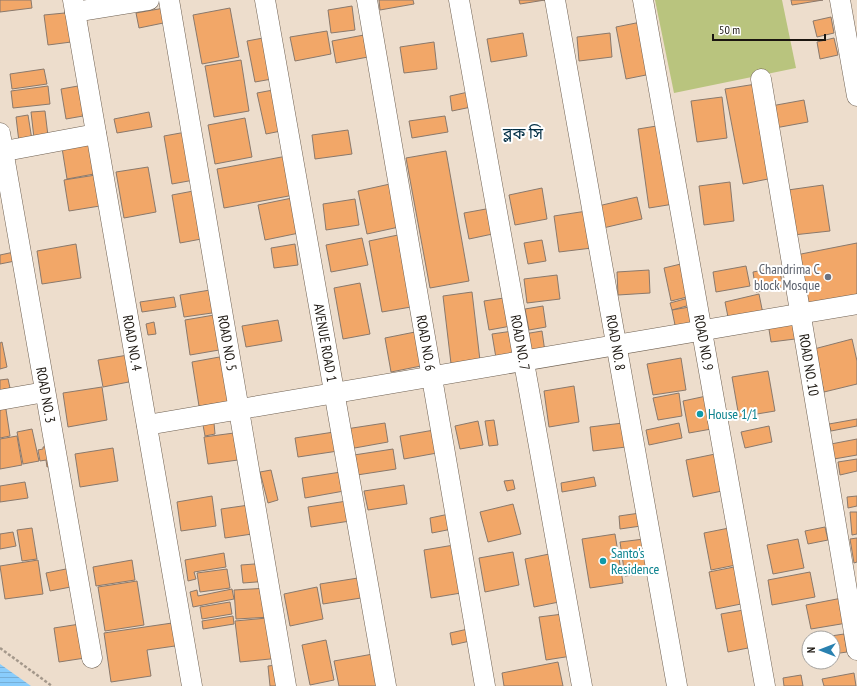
<svg xmlns="http://www.w3.org/2000/svg" width="857" height="686" viewBox="0 0 857 686" font-family="'PT Sans Narrow','Noto Sans Bengali',sans-serif">
	<defs>
		<pattern id="water-rules" width="6" height="5" patternUnits="userSpaceOnUse"><rect width="6" height="5" fill="#89cdfc"/><path d="M0 2.5h6" fill="none" stroke="#76afd7"/></pattern>
	</defs>
	<rect width="100%" height="100%" fill="#edddcc"/>
	<path fill="#b9c47e" d="M655 0H782L796 68 674 93Z"/>
	<path fill="url(#water-rules)" d="M0 664 31 686H0Z"/>
	<path fill="#f2a768" stroke="#8a796c" d="M0 0H31L32 8 0 12Z
		M379 0H413L414 4 380 10Z
		M519 0H545L520 4Z
		M791 0H823L792 5Z
		M352 6 355 30 331 33 328 10Z
		M170 7 173 21 139 28 136 13Z
		M230 8 239 57 202 64 193 15Z
		M75 12 79 41 48 45 44 15Z
		M831 17 834 33 817 37 813 21Z
		M646 21 656 73 626 79 616 27Z
		M327 31 331 54 295 61 290 37Z
		M523 33 527 56 491 62 487 39Z
		M610 33 612 57 579 61 577 37Z
		M364 35 368 57 336 63 332 41Z
		M263 38 272 79 255 82 247 41Z
		M834 38 838 55 820 59 817 42Z
		M434 42 437 69 404 73 400 47Z
		M241 60 249 111 214 117 205 66Z
		M44 69 47 84 12 89 10 74Z
		M95 83 100 111 82 114 83 116 66 119 61 89Z
		M756 84 773 178 743 184 725 89Z
		M48 86 50 104 13 108 11 91Z
		M273 90 281 131 266 134 257 93Z
		M473 91 476 106 452 111 450 96Z
		M722 97 727 138 697 142 691 101Z
		M804 100 808 122 775 128 771 106Z
		M45 111 48 136 34 138 31 112Z
		M149 112 152 127 117 133 114 119Z
		M28 115 32 140 19 142 16 117Z
		M445 116 448 132 412 138 409 121Z
		M245 118 252 157 215 164 208 125Z
		M669 124 680 203 649 208 638 129Z
		M197 130 205 178 172 184 164 136Z
		M348 130 352 154 315 159 312 135Z
		M89 144 94 174 67 179 62 148Z
		M446 151 469 281 430 288 406 158Z
		M287 156 294 195 224 208 217 169Z
		M148 167 156 212 124 218 116 172Z
		M102 174 106 205 69 211 64 180Z
		M730 182 734 221 704 225 699 186Z
		M390 184 399 227 367 234 358 191Z
		M823 185 830 231 793 235 788 190Z
		M542 188 547 219 515 225 509 195Z
		M204 189 212 237 180 243 172 195Z
		M637 197 642 219 603 228 598 206Z
		M292 198 299 233 265 240 258 205Z
		M355 199 359 225 326 230 323 204Z
		M497 207 502 232 469 239 464 213Z
		M587 211 592 248 559 252 554 216Z
		M398 235 411 307 382 312 369 241Z
		M362 238 368 265 331 272 326 245Z
		M542 240 546 261 528 264 524 243Z
		M857 243V298L805 308 796 255Z
		M76 244 81 278 42 284 37 251Z
		M295 244 298 265 274 268 271 248Z
		M14 252 15 261 0 264V255Z
		M685 263 691 296 671 301 664 268Z
		M746 266 750 286 716 292 713 272Z
		M779 267 783 287 756 292 753 272Z
		M649 270 650 293 618 295 617 272Z
		M557 275 560 299 527 303 524 279Z
		M360 283 370 334 343 339 334 288Z
		M216 289 219 312 184 317 180 295Z
		M472 292 481 369 452 372 443 296Z
		M759 294 764 319 730 327 725 302Z
		M517 296 522 324 489 330 484 301Z
		M174 297 176 307 142 312 140 302Z
		M692 297 694 304 672 310 670 303Z
		M701 305 706 330 677 335 672 310Z
		M543 306 546 327 529 330 525 309Z
		M220 314 225 349 190 355 185 320Z
		M278 320 282 341 246 347 242 326Z
		M792 320 795 339 771 342 768 323Z
		M154 322 156 334 148 335 146 324Z
		M520 330 526 365 498 370 492 334Z
		M542 331 545 352 528 355 524 334Z
		M415 332 421 366 391 372 385 338Z
		M852 339 857 361V384L824 392 814 349Z
		M2 342 7 367 0 369V343Z
		M134 354 139 380 103 387 98 360Z
		M225 356 233 401 199 406 192 362Z
		M681 358 686 390 653 395 647 364Z
		M768 371 775 411 739 417 732 377Z
		M8 379 10 388 0 390V380Z
		M574 386 579 422 549 427 544 391Z
		M102 387 107 420 68 427 63 393Z
		M679 393 682 416 658 420 653 398Z
		M711 395 717 428 689 433 683 401Z
		M5 403 10 436 0 438V404Z
		M857 419V426L831 431 829 424Z
		M494 420 498 445 489 446 485 421Z
		M478 421 483 445 460 449 455 426Z
		M214 423 215 434 205 436 203 425Z
		M385 423 388 442 349 449 346 429Z
		M623 423 626 447 593 451 590 427Z
		M679 423 682 438 649 445 646 430Z
		M769 426 772 442 745 448 741 432Z
		M32 429 39 461 23 464 17 432Z
		M434 430 437 453 404 459 400 436Z
		M334 432 338 451 298 457 295 438Z
		M234 433 238 460 208 464 204 437Z
		M17 436 22 465 0 469V439Z
		M857 439V455L834 459 831 444Z
		M55 445 59 465 47 467 46 460 40 461 38 450 43 449V447Z
		M113 448 118 481 80 487 75 454Z
		M393 449 396 469 357 475 354 455Z
		M720 453 727 490 693 497 686 460Z
		M857 459V471L840 475 838 462Z
		M271 470 278 500 268 503 260 472Z
		M341 472 344 491 305 498 302 478Z
		M594 477 596 486 562 492 561 483Z
		M513 480 515 489 507 491 504 481Z
		M25 482 28 498 0 502V486Z
		M404 485 407 504 368 510 364 491Z
		M212 496 216 526 181 531 177 502Z
		M857 496V506L848 508 847 497Z
		M347 501 350 521 311 527 308 507Z
		M256 504 259 533 225 538 221 509Z
		M513 504 521 534 488 542 480 512Z
		M850 512H857V534L852 535Z
		M454 513 457 528 432 533 430 518Z
		M640 513 641 526 620 529 619 516Z
		M739 526 746 563 711 570 704 533Z
		M825 527 828 540 808 544 805 531Z
		M32 528 37 559 22 561 17 530Z
		M13 532 16 546 0 549V534Z
		M615 534 623 583 590 588 582 539Z
		M857 538V562L854 563 850 539Z
		M644 539 649 573 625 576 620 542Z
		M798 539 804 568 773 574 767 545Z
		M454 545 461 593 431 598 424 550Z
		M513 552 519 585 485 592 479 558Z
		M224 553 226 567 194 572 196 579 188 581 185 560Z
		M554 553 564 601 534 607 525 559Z
		M38 560 43 594 5 599 0 566Z
		M132 560 135 580 96 586 93 567Z
		M268 563 269 581 243 583 241 565Z
		M744 565 751 602 716 609 709 572Z
		M71 568 81 585 50 591 46 573Z
		M227 569 230 588 200 592 197 573Z
		M810 572 815 597 772 605 768 580Z
		M358 578 361 598 323 604 320 584Z
		M137 581 144 625 105 631 98 587Z
		M317 587 323 619 290 626 284 594Z
		M269 588 271 617 236 619 234 590Z
		M232 589 234 599 193 607 190 592 197 590 198 596Z
		M842 598 847 623 811 629 806 605Z
		M230 602 232 614 202 619 200 607Z
		M755 608 763 645 728 652 721 614Z
		M571 613 578 655 546 660 539 617Z
		M233 616 234 624 203 629 202 621Z
		M267 618 280 658 240 662 235 621Z
		M93 622 98 656 59 662 54 628Z
		M179 622 182 645 147 650 151 676 111 682 104 633Z
		M468 629 470 641 452 645 450 633Z
		M844 634 847 652 833 654V638H818Z
		M326 640 334 680 310 685 302 645Z
		M373 654 378 686H339L334 661Z
		M558 662 563 686H504L502 673Z
		M278 665 280 686H270L268 666Z
		M854 673 856 686H824L822 679Z
		M801 675 803 686H784L783 678Z"/>
	<g fill="none" stroke-linecap="round" stroke-linejoin="round">
		<defs>
			<g id="minor">
				<path id="s1" d="M73 0 192 686"/>
				<path id="s2" d="M169 0 286 686"/>
				<path id="s3" d="M265 0 386 686"/>
				<path id="s4" d="M367 0 485 686"/>
				<path id="s5" d="M459 0 582 686"/>
				<path id="s6" d="M555 0 677 686"/>
				<path id="s7" d="M643 0 765 686"/>
				<path d="M840 0 857 96"/>
				<path d="M75 12 149 0"/>
				<path id="s8" d="M761 79 857 650"/>
				<path id="s9" d="M0 133 92 658"/>
				<path d="M0 152 96 134"/>
				<path d="M0 400 45 392"/>
				<path d="M147 425 857 304"/>
			</g>
		</defs>
		<use href="#minor" stroke="#6e6052" stroke-width="21"/>
		<path stroke="#a4988b" stroke-width="2.5" stroke-dasharray="3 2" stroke-linecap="butt" d="M0 648 52 686"/>
		<use href="#minor" stroke="#fff" stroke-width="20"/>
	</g>
	<circle fill="#6b7280" stroke="#fff" stroke-width="1.5" cx="828" cy="277" r="4"/>
	<g fill="#0f9aa8" stroke="#fff" stroke-width="1.5">
		<circle cx="700" cy="414" r="4"/>
		<circle cx="603" cy="561" r="4"/>
	</g>
	<g text-anchor="middle" dominant-baseline="central" stroke-width="4" stroke-linejoin="round" paint-order="stroke">
		<g font-size="14" fill="#5b616d" stroke="#fff" text-anchor="end">
			<text x="820" y="269">Chandrima C<tspan x="820" dy="16">block Mosque</tspan></text>
		</g>
		<g font-size="14" fill="#1b1610" stroke="#fff">
			<text stroke="none"><textPath href="#s1" startOffset="348">ROAD NO. 4</textPath></text>
			<text stroke="none"><textPath href="#s2" startOffset="348">ROAD NO. 5</textPath></text>
			<text stroke="none"><textPath href="#s3" startOffset="348">AVENUE ROAD 1</textPath></text>
			<text stroke="none"><textPath href="#s4" startOffset="348">ROAD NO. 6</textPath></text>
			<text stroke="none"><textPath href="#s5" startOffset="348">ROAD NO. 7</textPath></text>
			<text stroke="none"><textPath href="#s6" startOffset="348">ROAD NO. 8</textPath></text>
			<text stroke="none"><textPath href="#s7" startOffset="348">ROAD NO. 9</textPath></text>
			<text stroke="none"><textPath href="#s8" startOffset="290">ROAD NO. 10</textPath></text>
			<text stroke="none"><textPath href="#s9" startOffset="266">ROAD NO. 3</textPath></text>
		</g>
		<g font-size="14" fill="#0d838f" stroke="#fff" text-anchor="start">
			<text x="708" y="414">House 1/1</text>
			<text x="611" y="553">Santo's<tspan x="611" dy="16">Residence</tspan></text>
		</g>
		<g font-size="16" fill="#022e44" stroke="#fff">
			<text x="523" y="133">ব্লক সি</text>
		</g>
	</g>
	<g transform="translate(821 650) rotate(270)"><circle r="19" fill="#ffffff" stroke="#a4a29f"/>
	<path d="M0-3L7 15L0 10L-7 15Z" fill="#2981b0"/>
	<text y="-6" font-size="11" font-weight="bold" text-anchor="middle" fill="#1b1610">N</text>
	</g>
	<path d="M713 34v6h112v-6" fill="none" stroke="#1b1610" stroke-width="2"/>
	<text x="719" y="34" font-size="12" fill="#1b1610" stroke="#ffffff" stroke-width="3" paint-order="stroke">50 m</text>
</svg>
